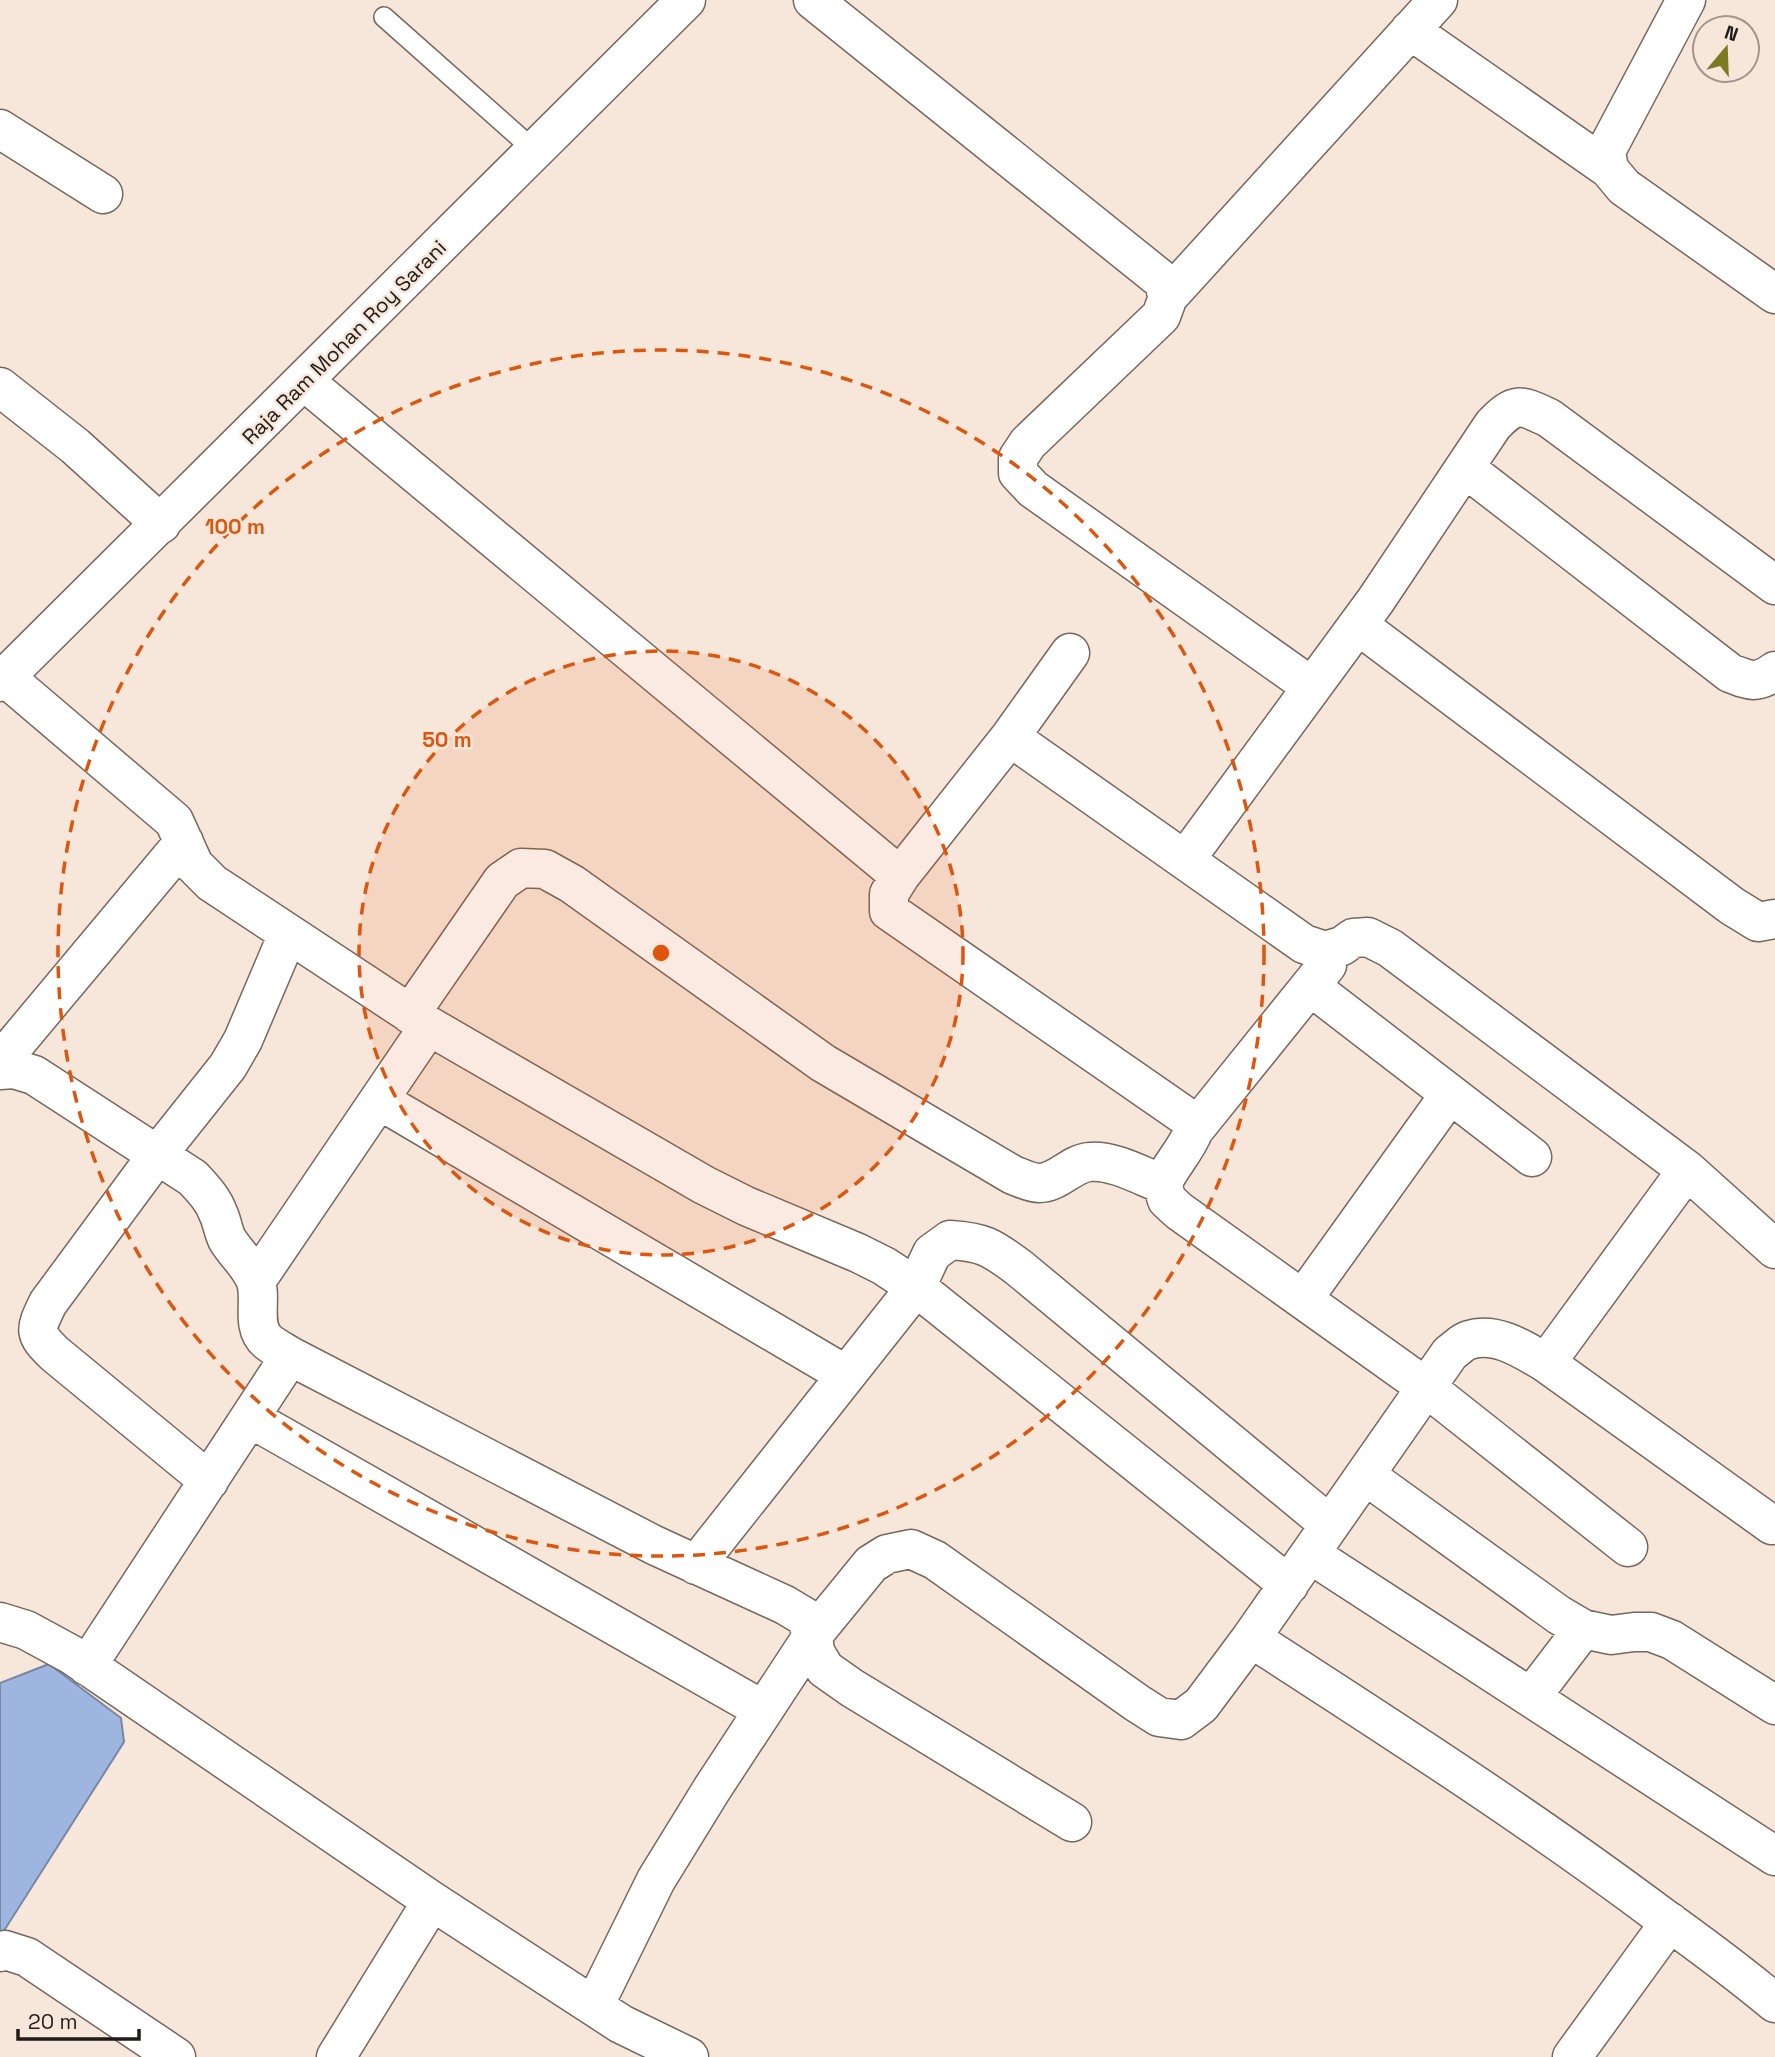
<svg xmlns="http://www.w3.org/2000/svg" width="1775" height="2057" viewBox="0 0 1775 2057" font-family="'Space Grotesk',sans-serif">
	<rect width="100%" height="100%" fill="#f7e7db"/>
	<path fill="#9db5df" stroke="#7887a3" stroke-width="2" d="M49 1664 121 1718 124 1742 0 1937V1683Z"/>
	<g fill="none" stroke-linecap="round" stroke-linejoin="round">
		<defs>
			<path id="lane" d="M384 17 535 151"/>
			<path id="street" d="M813 0 1163 281 1168 297 1161 316 1028 443 1018 458V473L1033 489 1312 687
				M1686 0 1606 151 1609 169 1624 187 1775 294
				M1410 30 1609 169
				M0 129 103 194
				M1168 297 1438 0
				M304 381 900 876
				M0 387 75 446 161 524
				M1465 468 1730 673C1750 681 1757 684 1775 671
				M1358 625 1732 906 1758 922 1775 919
				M1070 653 1010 737 900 876 889 894V911L1188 1118 1194 1130C1186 1150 1171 1165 1162 1184L1167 1200 1179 1211 1427 1388 1628 1547
				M5 677 174 821 194 865 212 883 429 1026 704 1185 746 1206 858 1253 884 1266 916 1287 1289 1585
				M1010 737 1304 944 1325 951 1342 946 1353 938 1368 937 1390 948 1687 1170 1775 1249
				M1185 860 1376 600 1493 425C1516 401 1521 405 1549 418L1775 585
				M1310 986 1532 1157
				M410 1014 502 881 521 868 545 869 572 884 823 1063 1013 1175C1021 1178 1031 1183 1039 1183 1058 1183 1071 1164 1089 1162 1111 1159 1142 1176 1162 1184
				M0 1062 184 842
				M0 1070 14 1069 34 1075 193 1178C203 1189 213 1199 218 1213 222 1221 223 1231 227 1239 235 1253 248 1263 255 1279 263 1298 250 1326 267 1341 274 1347 282 1351 290 1356L654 1545 785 1605 805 1617 813 1635 815 1652 825 1669 852 1688 1072 1822
				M379 1100 846 1375
				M1194 1130 1327 965
				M256 1281 429 1026
				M1303 1299 1450 1094
				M1546 1363 1687 1170
				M250 1418 763 1710
				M1365 1475 1559 1615 1583 1629 1611 1635 1634 1632H1651L1672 1640 1775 1705
				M209 1481 55 1354C33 1333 35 1330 48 1303L158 1154 228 1066 243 1040 288 934
				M1310 1554 1775 1856
				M696 1565 916 1287 932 1253 950 1240C983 1242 991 1247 1018 1267L1330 1525
				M0 1622 26 1630 72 1655 432 1901 621 2024 689 2057
				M1251 1638C1390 1728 1529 1817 1661 1916 1700 1944 1738 1972 1775 2003
				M87 1666 290 1356
				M1531 1697 1583 1629
				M0 1952 5 1950 27 1957 176 2057
				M594 2006 656 1880 712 1789 813 1635 871 1564 887 1554 911 1549 935 1560 1137 1703 1159 1717 1181 1720 1201 1705 1251 1638 1450 1353C1456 1349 1462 1342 1469 1340 1496 1331 1524 1350 1546 1363L1772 1525
				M336 2057 432 1901
				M1572 2057 1670 1922"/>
			<path id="secondary" d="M0 682 686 0"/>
		</defs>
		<use href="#lane" stroke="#75685d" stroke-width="22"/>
		<use href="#street" stroke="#75685d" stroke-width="41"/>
		<use href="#secondary" stroke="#75685d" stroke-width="41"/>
		<use href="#lane" stroke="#fff" stroke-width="19"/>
		<use href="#street" stroke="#fff" stroke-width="38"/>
		<use href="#secondary" stroke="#fff" stroke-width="38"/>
	</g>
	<circle cx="661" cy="953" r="302" fill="#de560d" fill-opacity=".12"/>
	<g fill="none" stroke="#de560d" stroke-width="3.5" stroke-dasharray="12 9">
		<circle cx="661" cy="953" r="302"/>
		<circle cx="661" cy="953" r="603"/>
	</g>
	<g text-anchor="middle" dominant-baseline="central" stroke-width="5" stroke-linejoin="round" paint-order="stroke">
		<g font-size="21" fill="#211b17" stroke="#f7e7db">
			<text transform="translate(344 342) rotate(-45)">Raja Ram Mohan Roy Sarani</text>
		</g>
	</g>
	<circle cx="661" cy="953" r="10" fill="#de560d" stroke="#f7e7db" stroke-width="3.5"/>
	<g font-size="21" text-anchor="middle" font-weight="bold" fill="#de560d" stroke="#f7e7db" stroke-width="5" stroke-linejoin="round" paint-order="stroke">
		<text x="235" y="534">100 m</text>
		<text x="447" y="747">50 m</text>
	</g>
	<g transform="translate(1726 49) rotate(19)"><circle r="33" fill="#f7e7db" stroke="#a1958d" stroke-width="2"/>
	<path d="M0-5L12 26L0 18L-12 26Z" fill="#7c7b22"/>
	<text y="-10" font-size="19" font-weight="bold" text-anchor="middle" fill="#211b17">N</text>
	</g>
	<path d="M18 2029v10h121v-10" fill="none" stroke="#211b17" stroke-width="3.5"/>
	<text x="28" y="2029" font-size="21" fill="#211b17" stroke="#f7e7db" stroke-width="5" paint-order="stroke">20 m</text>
</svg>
